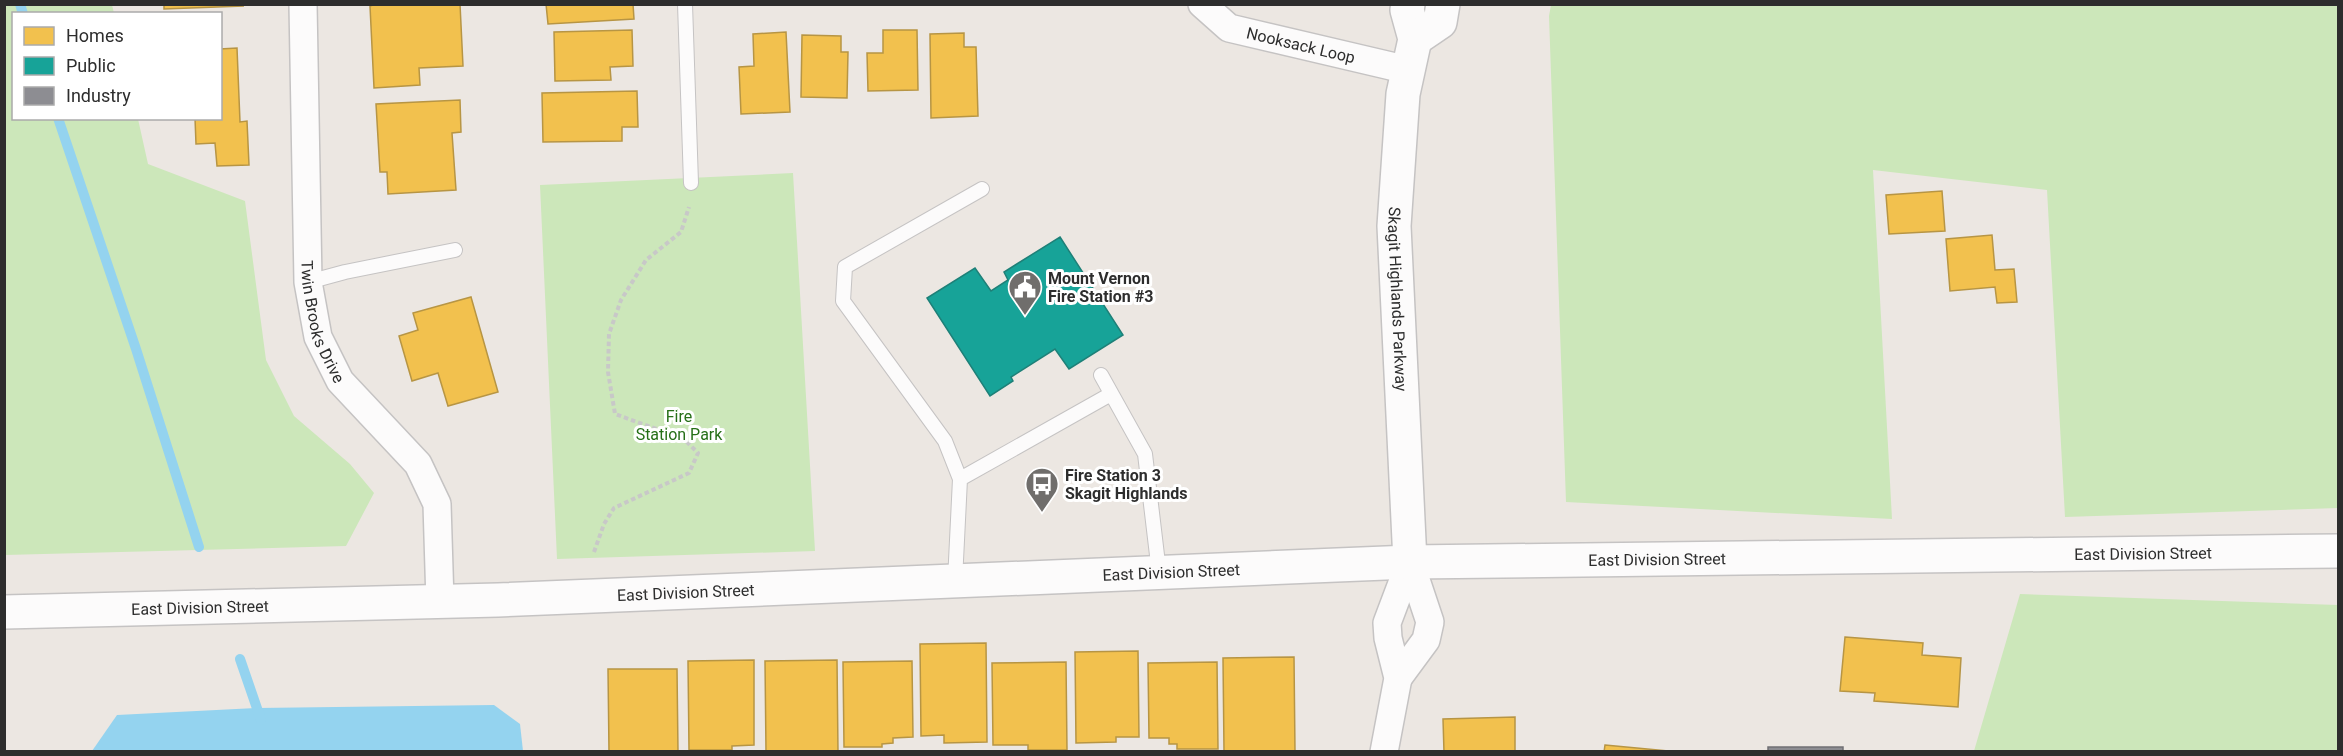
<svg xmlns="http://www.w3.org/2000/svg" width="2343" height="756" viewBox="0 0 2343 756" font-family="Roboto,sans-serif">
	<rect width="100%" height="100%" fill="#ece7e2"/>
	<path fill="#cce7ba" d="M4 5H112L114 13 14 14V118L138 119 148 164 245 201 266 360 294 416 350 464 374 493 346 546 5 555Z
		M1551 5H2338V508L2065 517 2047 190 1873 170 1892 519 1566 502 1549 16Z
		M793 173 815 551 557 559 540 185Z
		M2020 594 2338 605V751H1974Z"/>
	<path fill="#94d3ef" d="M494 705 520 724 523 751H92L117 715 257 708Z"/>
	<path fill="#f2c14e" stroke="#b79544" stroke-width="1.5" d="M164 4H242L243 6 164 9Z
		M376 4H460L463 66 419 68 420 85 374 88 370 6Z
		M546 4H633L634 19 548 24Z
		M632 30 633 66 610 67 611 80 555 81 554 32Z
		M883 30H917L918 90 868 91 867 53H883Z
		M786 32 790 112 741 114 739 67 754 66 753 34Z
		M964 33V47H976L978 116 931 118 930 34Z
		M802 35 841 36V52H848L847 98 801 97Z
		M237 48 240 122 247 121 249 165 217 166 215 143 196 144 195 118H220V49Z
		M637 91 638 127H622V141L543 142 542 93Z
		M460 100 461 132 452 133 456 190 388 194 387 172H380L376 104Z
		M1942 191 1945 231 1889 234 1886 195Z
		M1992 235 1995 270 2014 269 2017 302 1997 303 1995 287 1950 291 1946 239Z
		M471 297 498 392 448 406 438 373 412 381 399 336 418 330 413 313Z
		M1845 637 1923 643 1922 655 1961 658 1958 707 1874 701 1875 693 1840 691Z
		M986 643 987 742 944 743V735L921 736 920 644Z
		M1138 651 1139 737H1116V742L1076 743 1075 652Z
		M1294 657 1295 752 1224 751 1223 658Z
		M754 660V745L732 746V750H689L688 661Z
		M837 660 838 752H766L765 661Z
		M912 661 913 737 893 738V743L882 744V747H844L843 662Z
		M1066 662 1067 750H1028V745H993L992 663Z
		M1217 662 1218 749H1177V744H1169V738H1149L1148 663Z
		M608 669H677L678 752H609Z
		M1515 717V752H1444L1443 719Z
		M1605 745 1679 752H1604Z"/>
	<path fill="#17a398" stroke="#1e8078" stroke-width="1.5" d="M1060 237 1123 335 1069 369 1055 349 1011 377 1013 381 990 396 927 298 975 268 991 291 1008 280 1004 272Z"/>
	<path fill="#8d8d92" stroke="#707074" stroke-width="1.5" d="M1768 747H1843V752H1768Z"/>
	<g fill="none" stroke-linecap="round" stroke-linejoin="round">
		<path stroke="#94d3ef" stroke-width="10" d="M20 4 23 14
			M58 118 136 349 199 547
			M240 659 261 720"/>
		<defs>
			<path id="lane" d="M685 4 691 183
				M308 282 345 272 455 250
				M1101 375 1145 454 1159 572
				M960 479 1111 394
				M955 581 960 479 945 441 843 301 845 267 982 189"/>
			<g id="street">
				<path id="s1" d="M303 4 308 282 318 337 340 381 418 464 437 504 440 602"/>
				<path id="s2" d="M1202 4 1229 28 1408 70"/>
				<path d="M1398 678 1426 640 1430 622 1410 562"/>
				<path d="M1384 752 1398 678 1388 638 1387 623 1410 562"/>
			</g>
			<g id="secondary">
				<path id="s3" d="M1408 4 1407 10 1415 39 1403 94 1394 226 1410 562"/>
				<path d="M1415 39 1440 22 1443 4"/>
				<path id="s4" d="M4 612 498 600 1410 562 2338 551"/>
			</g>
		</defs>
		<use href="#lane" stroke="#c5c3c3" stroke-width="16"/>
		<use href="#street" stroke="#c5c3c3" stroke-width="30"/>
		<use href="#secondary" stroke="#c5c3c3" stroke-width="36"/>
		<path stroke="#c8c8c8" stroke-width="4" stroke-dasharray="4.5 3" stroke-linecap="butt" d="M594 552 604 524 614 508 689 473 698 453 684 439 615 414 608 372 609 334 621 300 646 260 681 232 689 207"/>
		<use href="#lane" stroke="#fcfbfb" stroke-width="14"/>
		<use href="#street" stroke="#fcfbfb" stroke-width="27"/>
		<use href="#secondary" stroke="#fcfbfb" stroke-width="33"/>
	</g>
	<defs>
		<symbol id="civic-pin" viewBox="-11 -11 22 30"><path d="M0 17L-7.5 6A9.5 9.5 0 1 1 7.5 6Z" fill="#706e6c" stroke="#fff"/><path d="M-.6-6.5H3V-4.5H.6V-3L4-1V1h2V6H-6V1h2V-1L-.6-3ZM-1.2 2.5V6h2.4V2.5Z" fill="#fff"/></symbol>
		<symbol id="bus-pin" viewBox="-11 -11 22 30"><path d="M0 17L-7.5 6A9.5 9.5 0 1 1 7.5 6Z" fill="#706e6c" stroke="#fff"/><path d="M-5-6H5V4H4V6H2V4H-2V6H-4V4H-5ZM-3.5-4V0h7V-4ZM-3.5 1.2v1.5H-2V1.2ZM2 1.2v1.5H3.5V1.2Z" fill="#fff"/></symbol>
	</defs>
	<g fill-rule="evenodd">
		<use href="#civic-pin" x="1006" y="268" width="38" height="52"/>
		<use href="#bus-pin" x="1023" y="465" width="38" height="52"/>
	</g>
	<g text-anchor="middle" dominant-baseline="central" stroke-width="6" stroke-linejoin="round" paint-order="stroke">
		<g font-size="16" fill="#2d2d2d" stroke="#fff">
			<text stroke="none"><textPath href="#s2" startOffset="110">Nooksack Loop</textPath></text>
			<text stroke="none"><textPath href="#s3" startOffset="298">Skagit Highlands Parkway</textPath></text>
			<text stroke="none"><textPath href="#s1" startOffset="320">Twin Brooks Drive</textPath></text>
			<text stroke="none"><textPath href="#s4" startOffset="2140">East Division Street</textPath></text>
			<text stroke="none"><textPath href="#s4" startOffset="1654">East Division Street</textPath></text>
			<text stroke="none"><textPath href="#s4" startOffset="1168">East Division Street</textPath></text>
			<text stroke="none"><textPath href="#s4" startOffset="682">East Division Street</textPath></text>
			<text stroke="none"><textPath href="#s4" startOffset="196">East Division Street</textPath></text>
		</g>
		<g font-size="16" font-weight="bold" fill="#2d2d2d" stroke="#fff" text-anchor="start">
			<text x="1048" y="278">Mount Vernon<tspan x="1048" dy="18">Fire Station #3</tspan></text>
			<text x="1065" y="475">Fire Station 3<tspan x="1065" dy="18">Skagit Highlands</tspan></text>
		</g>
		<g font-size="16" fill="#266f18" stroke="#fff">
			<text x="679" y="416">Fire<tspan x="679" dy="18">Station Park</tspan></text>
		</g>
	</g>
	<rect width="2343" height="756" fill="none" stroke="#2d2d2d" stroke-width="12"/>
	<rect x="12" y="12" width="210" height="108" fill="#ffffff" stroke="#ababab" stroke-width="1.5"/>
	<rect x="24" y="27" width="30" height="18" fill="#f2c14e" stroke="#ababab" stroke-width="1.5"/>
	<text x="66" y="42" font-size="18" fill="#2d2d2d">Homes</text>
	<rect x="24" y="57" width="30" height="18" fill="#17a398" stroke="#ababab" stroke-width="1.5"/>
	<text x="66" y="72" font-size="18" fill="#2d2d2d">Public</text>
	<rect x="24" y="87" width="30" height="18" fill="#8d8d92" stroke="#ababab" stroke-width="1.5"/>
	<text x="66" y="102" font-size="18" fill="#2d2d2d">Industry</text>
</svg>
